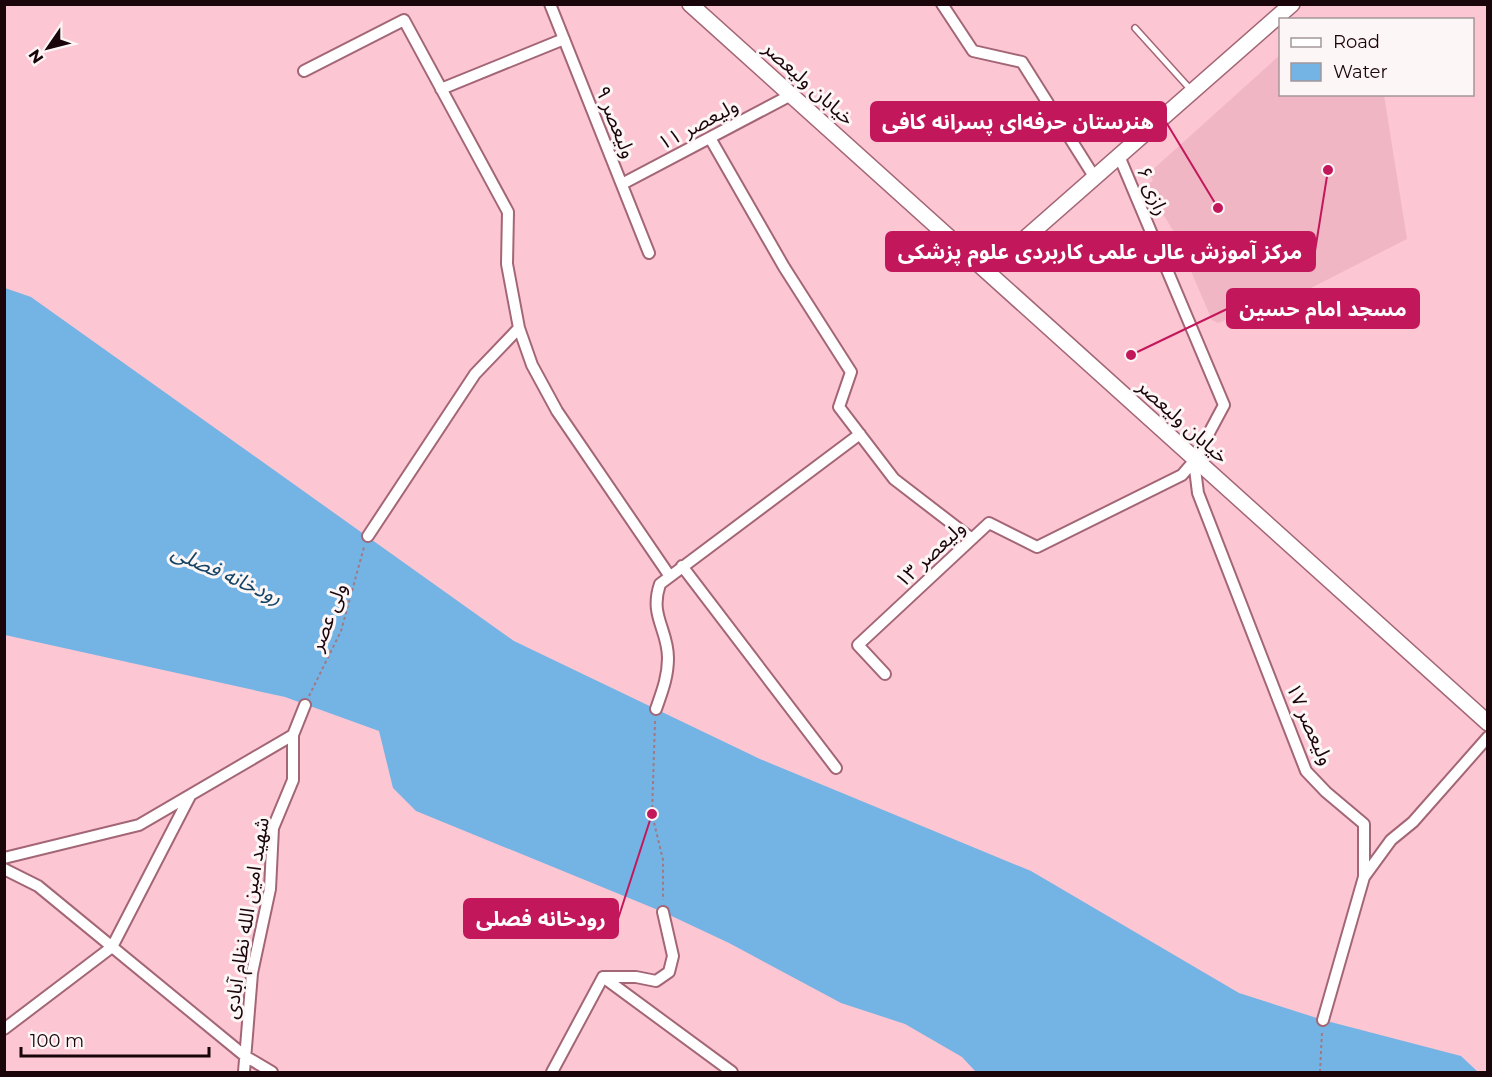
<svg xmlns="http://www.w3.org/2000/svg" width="1492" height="1077" viewBox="0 0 1492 1077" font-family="Montserrat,'Noto Sans Arabic',sans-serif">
	<rect width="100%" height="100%" fill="#fdc6d3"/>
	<path fill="#f1b6c4" d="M1280 55V94L1384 95 1407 239 1311 288 1218 323 1212 320 1174 232 1145 185 1153 181 1149 173Z"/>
	<path fill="#74b4e5" d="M5 288 31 297 514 641 760 759 1031 871 1239 993 1323 1020 1461 1056 1478 1072H976L962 1057 905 1024 841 1003 729 943 663 912 416 811 393 788 379 731 285 697 5 635Z"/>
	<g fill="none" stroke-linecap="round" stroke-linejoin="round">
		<defs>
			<path id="lane" d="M1135 28 1191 90"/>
			<path id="street" d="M550 4 649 253
				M942 4 973 51 1022 62 1095 178
				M304 71 404 20 508 212 507 264 519 328 532 365 557 411 669 575
				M441 89 564 39
				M710 138 784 267 851 372 839 407 894 479 972 539
				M622 184 791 95
				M1194 461 1198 493 1306 771 1326 792 1364 824V877L1391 840 1413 822 1488 737
				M368 536 475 374 519 328
				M682 566 836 768
				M885 674 858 645 989 523 1037 547 1182 475 1194 461 1224 405 1119 156
				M656 709C662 692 668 677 668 658 668 629 649 616 660 584L860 434
				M4 858 139 825 293 735 305 705
				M4 869 38 886 245 1056 272 1072
				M603 977 732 1072
				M1323 1020 1364 877
				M4 1029 112 947 190 796
				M244 1072 252 973 270 889 273 828 293 780V735
				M552 1072 603 977H636L656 981 669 972 673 956 663 912"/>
			<path id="secondary" d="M690 4 1488 723
				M988 271 1292 4"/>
		</defs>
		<use href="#lane" stroke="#a36676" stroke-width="8"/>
		<use href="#street" stroke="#a36676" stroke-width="14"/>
		<use href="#secondary" stroke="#a36676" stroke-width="18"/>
		<path stroke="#a27983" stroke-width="2" stroke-dasharray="3 3" stroke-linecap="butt" d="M309 696 341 631 364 547
			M655 721 652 814 663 860V900
			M1320 1072 1322 1032"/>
		<use href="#lane" stroke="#fff" stroke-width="5"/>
		<use href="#street" stroke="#fff" stroke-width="10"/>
		<use href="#secondary" stroke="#fff" stroke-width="15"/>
	</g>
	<g text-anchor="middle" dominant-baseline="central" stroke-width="6" stroke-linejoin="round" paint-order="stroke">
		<g font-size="20" fill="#1a050b" stroke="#fdf6f7">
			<text transform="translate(809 83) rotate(42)">خیابان ولیعصر</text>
			<text transform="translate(616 122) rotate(68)">ولیعصر ۹</text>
			<text transform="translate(698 124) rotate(-28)">ولیعصر ۱۱</text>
			<text transform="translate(1153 191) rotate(67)">رازی ۶</text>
			<text transform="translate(1183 421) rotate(42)">خیابان ولیعصر</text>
			<text transform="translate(930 554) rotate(-43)">ولیعصر ۱۳</text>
			<text transform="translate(328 617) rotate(-69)">ولی عصر</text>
			<text transform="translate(1310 724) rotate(66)">ولیعصر ۱۷</text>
			<text transform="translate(246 918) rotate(-81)">شهید امین الله نظام آبادی</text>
		</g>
		<g font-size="21" font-style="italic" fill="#124363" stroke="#fdf6f7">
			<text transform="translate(227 574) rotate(24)">رودخانه فصلی</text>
		</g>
	</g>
	<path fill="none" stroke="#c2185b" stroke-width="2" d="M1218 208L1166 122M1328 170L1315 251M1131 355L1227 309M652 814L618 919"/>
	<g fill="#c2185b" stroke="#fdf6f7" stroke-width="2">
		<circle cx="1218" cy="208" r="6"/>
		<circle cx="1328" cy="170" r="6"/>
		<circle cx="1131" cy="355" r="6"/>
		<circle cx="652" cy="814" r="6"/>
	</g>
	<g fill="#c2185b" stroke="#c2185b" stroke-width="2">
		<rect x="871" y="102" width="295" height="39" rx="6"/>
		<rect x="886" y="232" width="429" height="39" rx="6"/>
		<rect x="1227" y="289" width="192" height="39" rx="6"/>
		<rect x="464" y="899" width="154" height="39" rx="6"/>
	</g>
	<g font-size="21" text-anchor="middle" font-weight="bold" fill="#fff">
		<text x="1018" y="129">هنرستان حرفه‌ای پسرانه کافی</text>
		<text x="1100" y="259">مرکز آموزش عالی علمی کاربردی علوم پزشکی</text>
		<text x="1323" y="316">مسجد امام حسین</text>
		<text x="541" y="926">رودخانه فصلی</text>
	</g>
	<rect width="1492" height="1077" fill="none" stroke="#1a050b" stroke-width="12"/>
	<rect x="1279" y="18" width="195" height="78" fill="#fdf6f7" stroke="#a29699" stroke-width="1.5"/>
	<rect x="1291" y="38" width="30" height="9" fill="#ffffff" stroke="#a29699" stroke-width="1.5"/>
	<text x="1333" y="48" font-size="18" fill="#1a050b">Road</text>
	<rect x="1291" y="63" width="30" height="18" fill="#74b4e5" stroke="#a29699" stroke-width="1.5"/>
	<text x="1333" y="78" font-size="18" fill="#1a050b">Water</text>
	<g transform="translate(48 48) rotate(235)" stroke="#fdf6f7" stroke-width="4.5" paint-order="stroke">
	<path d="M0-4.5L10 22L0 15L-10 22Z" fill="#1a050b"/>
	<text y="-9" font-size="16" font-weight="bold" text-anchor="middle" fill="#1a050b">N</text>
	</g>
	<path d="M21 1047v9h188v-9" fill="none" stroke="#1a050b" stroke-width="3"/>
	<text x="30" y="1047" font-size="18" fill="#1a050b" stroke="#fdf6f7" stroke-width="4.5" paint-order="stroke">100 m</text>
</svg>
